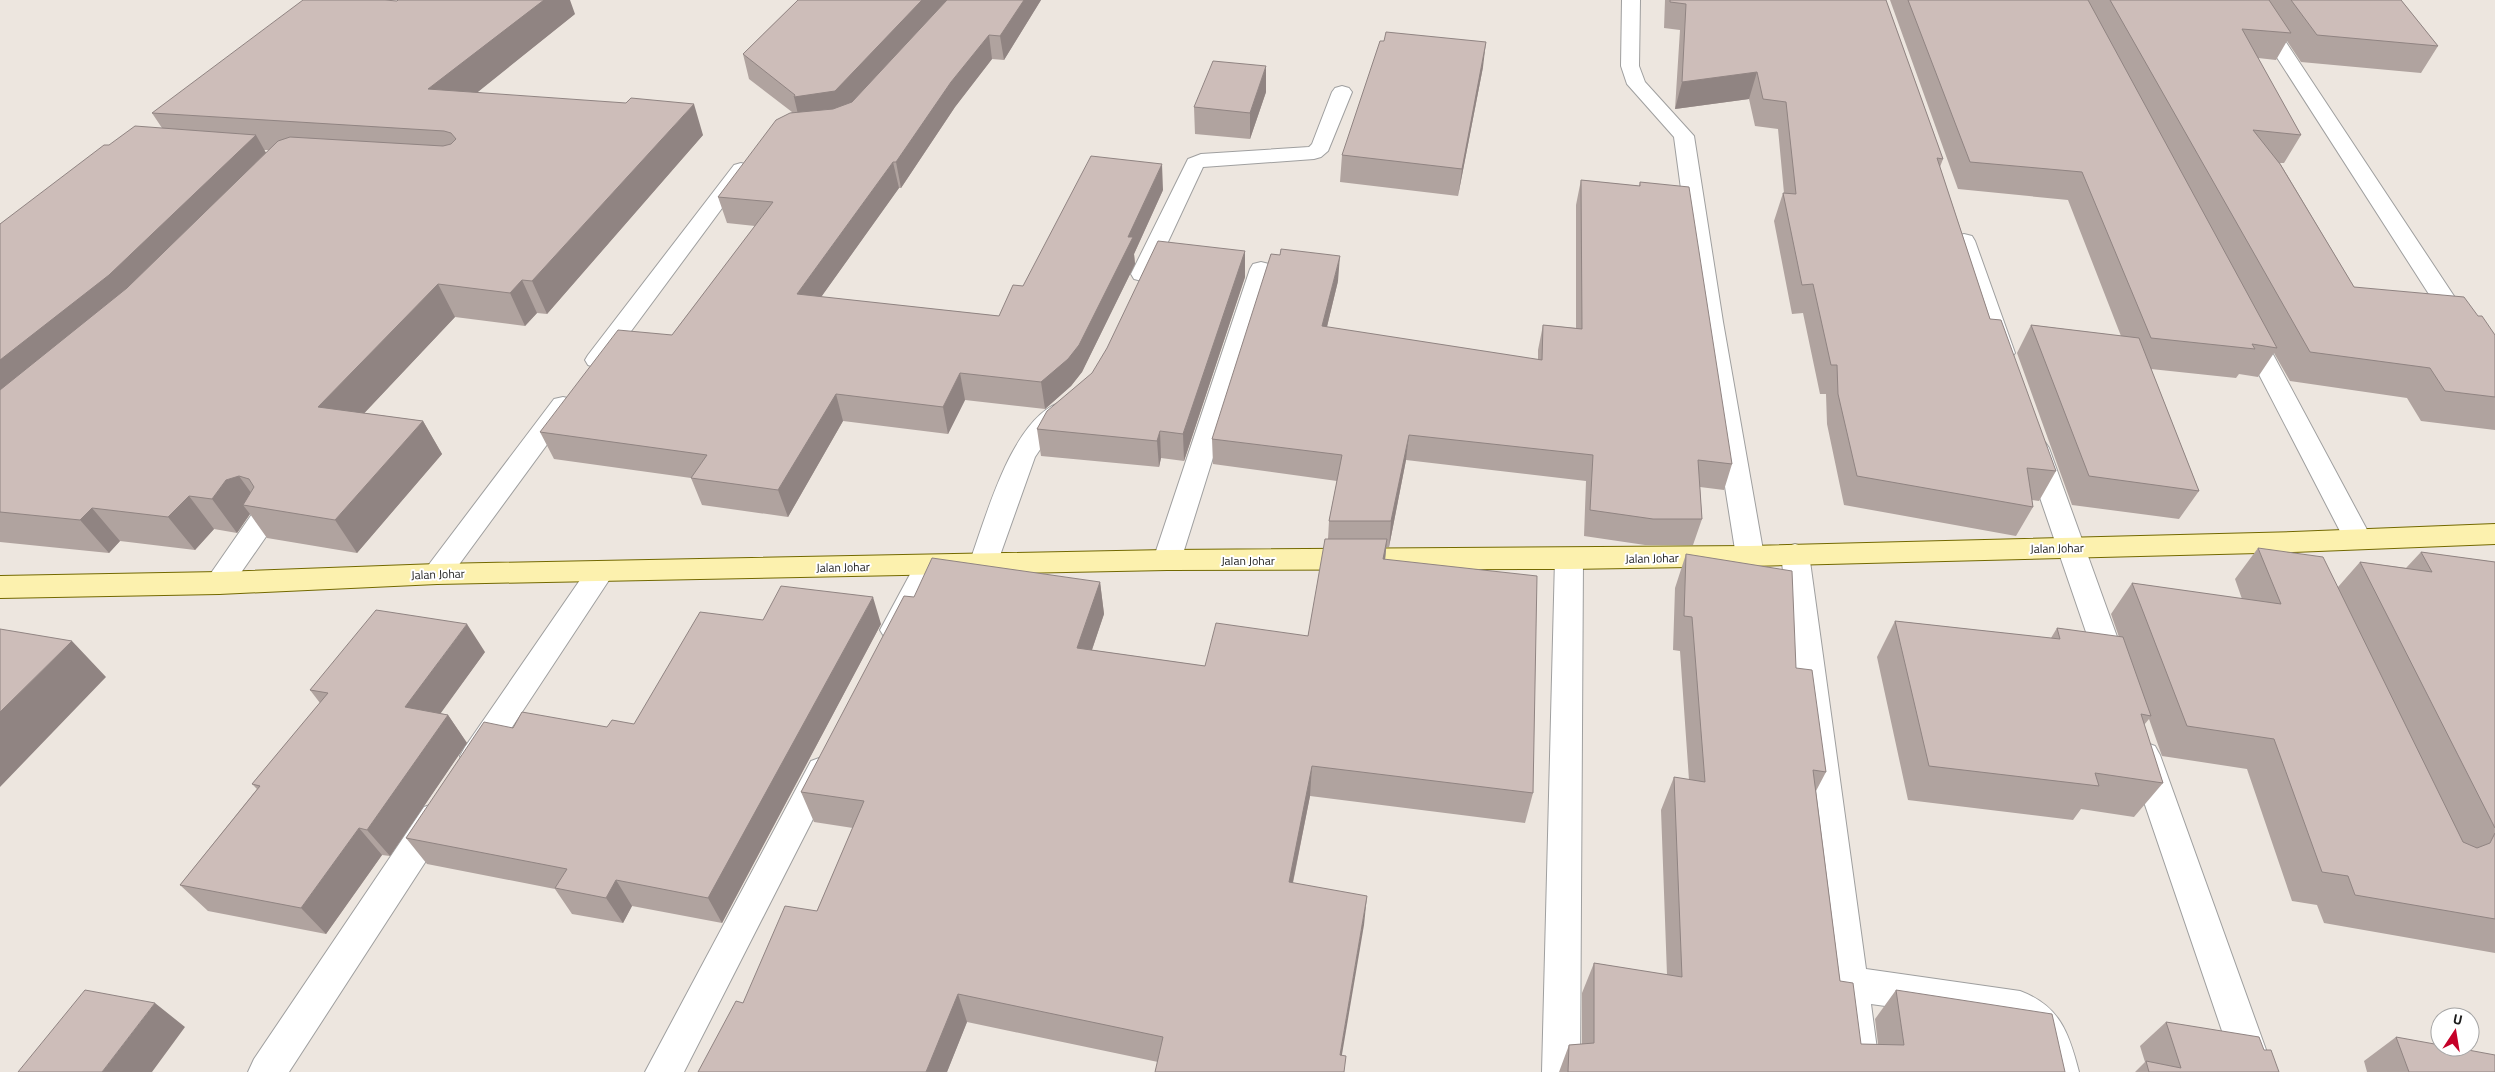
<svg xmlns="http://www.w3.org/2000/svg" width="2495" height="1072" viewBox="0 0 2495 1072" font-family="'Titillium Web',sans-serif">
	<rect width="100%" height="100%" fill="#ede6df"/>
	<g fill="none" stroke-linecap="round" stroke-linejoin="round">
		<defs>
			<path id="street" d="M1622 0H1640L1639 66 1645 82 1694 136 1723 322 1764 556 1760 563 1750 566 1740 563 1736 556 1699 322 1674 137 1627 84 1621 66Z
				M2240 0H2258L2495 358V385L2486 383Z
				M1342 86 1349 88 1352 92 1328 151 1321 157 1314 159 1203 167 1153 274 1150 279 1142 281 1134 279 1131 274 1188 159 1201 154 1309 147 1312 144 1332 92 1335 88Z
				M741 163 748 165 751 169 606 365 597 368 588 365 585 360 588 355 734 165Z
				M1964 234 1972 236 1975 241 2015 353 2011 358 2003 361 1995 358 1991 353 1953 241 1956 236Z
				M1261 262 1269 264 1272 269 1181 560 1177 567 1167 570 1157 567 1153 560 1250 269 1253 264Z
				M2248 323 2256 325 2260 330 2372 539 2368 546 2358 549 2348 546 2344 539 2236 330 2240 325Z
				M563 397 572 399 576 405 447 581 437 584 427 581 423 574 427 567 554 399Z
				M1064 401 1073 403 1077 409 1049 436 1035 457 997 564 993 571 983 574 973 571 969 564C986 518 1012 415 1064 401Z
				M2036 439 2045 442 2049 448 2129 670 2125 678 2114 682 2103 678 2099 670 2023 448 2027 442Z
				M262 511 272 514 276 521 272 528 229 590 219 594 209 590 205 583 209 576 252 514Z
				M1795 544 1805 547 1809 554 1866 969 2020 991C2060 1006 2069 1033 2079 1072H2041C2036 1051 2031 1037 2013 1024L1871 1004 1880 1072H1842L1781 554 1785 547Z
				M1569 549 1579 552 1583 559 1580 1072H1542L1555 559 1559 552Z
				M929 555 939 558 943 565 910 630 905 638 895 641 885 638 880 630 915 565 919 558Z
				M601 561 611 564 615 571 487 765 476 769 465 765 460 756 465 747 591 564Z
				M2144 742 2155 746 2160 755 2274 1072H2236L2128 755 2133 746Z
				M822 757 833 761 838 770 684 1072H645L811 761Z
				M436 803 448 807 452 817 448 827 289 1072H248L254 1059 424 807Z"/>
			<path id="secondary" d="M2495 524V544L2293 552 1750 566 1569 569 1167 570 437 584 219 594 0 598V576L219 572 437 564 1167 550 1750 546 2293 532Z"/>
		</defs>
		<use href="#street" stroke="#9f9f9f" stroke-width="2"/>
		<use href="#secondary" stroke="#736900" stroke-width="2"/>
		<use href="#street" fill="#fff" fill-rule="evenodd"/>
		<use href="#secondary" fill="#fcf1ae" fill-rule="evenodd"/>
	</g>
	<path fill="#b0a39f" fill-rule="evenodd" d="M798 0H1041L1004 60 992 59 955 107 901 188H899L821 297 999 316 1023 286 1163 190 1134 254 1135 264 1082 372 1071 386 1045 409 965 400 948 434 843 421 788 517 702 505 691 478 554 459 540 432 672 335 755 226 727 223 718 197 792 112 749 79 743 54Z
		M1665 0H1886L1943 159 1940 167 1990 319 2056 471 2039 501 2032 500 2033 507 2016 536 1844 505 1827 424 1826 394H1820L1803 313 1792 314 1774 221 1783 193H1784L1778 129 1755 126 1749 99 1675 109 1680 30 1664 28Z
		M1890 0H2401L2438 46 2421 73 2301 62 2287 41 2276 60 2258 58 2301 135 2284 163H2280L2354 287 2478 316 2495 335V430L2421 421 2407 398 2290 381 2274 353 2258 377 2239 374 2236 378 2151 369 2199 491 2179 519 2072 505 2017 353 2031 325 2121 336 2068 200 1958 189Z
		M575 14 477 92 703 135 547 314 537 313 525 326 455 317 364 413 423 421 442 454 357 553 267 538 250 514 237 533 214 529 195 550 120 541 109 553 0 542V224L109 145 162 128 152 113ZM264 150H269L266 153Z
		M1483 67 1458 196 1340 182 1342 155Z
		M1266 92 1250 139 1195 134 1194 107Z
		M1581 180 1639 186 1640 182 1732 464 1724 490 1700 487 1702 519 1693 545H1645L1584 536 1586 481 1406 460 1389 547H1386L1385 559 1533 793 1525 823 1310 796 1293 883 1364 925 1158 1062 967 1022 947 1072H698L743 1003 817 911 853 828 814 822 801 792 914 597 1100 582 1104 614 1092 650 1205 666 1308 636 1328 539 1329 521 1337 481 1213 464 1212 439 1338 281 1327 327 1538 360V350L1543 325 1576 328V205Z
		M1245 251V277L1184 461 1161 458 1159 467 1041 456 1037 429Z
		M2258 548 2338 587 2360 562 2406 568 2421 552 2495 562V953L2324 923 2317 905 2292 901 2247 769 2162 756 2149 719 2144 725 2163 783 2134 817 2081 809 2073 820 1908 800 1877 657 1895 621 2051 638 2057 628 2119 637 2111 614 2132 583 2242 599 2235 579Z
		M1686 554 1796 668 1826 772 1816 791 1840 981 1861 1044H1878L1875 1019 1896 990 2065 1072H1559L1569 1045 1582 1044V993L1594 963 1667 975 1661 810 1674 777 1689 780 1680 651 1673 650 1675 588Z
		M763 620 881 624 722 923 632 906 623 923 572 914 555 889 427 864 406 838 513 728 607 727 634 724Z
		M485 652 440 713 448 715 467 743 390 856 382 855 326 934 208 911 180 885 257 789 252 784 320 703 310 690Z
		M2166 1022 2264 1050 2279 1072H2135L2145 1062 2140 1046Z
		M2396 1037 2495 1072H2367L2364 1061Z"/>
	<path fill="#908482" d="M537 0H570L575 14 443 120 428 89Z
		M922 0H948L841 116 800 123 794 97Z
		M1024 0H1041L1004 60 1000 36Z
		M989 35 992 59 955 107 901 188 896 162 951 82Z
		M1486 42 1483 67 1458 196 1462 169Z
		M1266 66V92L1250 139V113Z
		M1757 72 1749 99 1675 109 1682 82Z
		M694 104 703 135 547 314 532 281Z
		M256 135 274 167 0 416V360Z
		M893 162 899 188 804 321 797 294Z
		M1162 164 1163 190 1134 254 1135 264 1082 372 1071 386 1045 409 1041 382 1128 237Z
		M1245 251V277L1184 461 1183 434Z
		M1340 256 1338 281 1321 351 1322 326Z
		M522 280 537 313 525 326 510 293Z
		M438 284 455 317 339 440 318 407Z
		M960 373 965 400 948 434 943 407Z
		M836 394 843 421 788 517 778 490Z
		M423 421 442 454 357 553 335 520Z
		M1160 431 1161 458 1159 467 1157 441Z
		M1409 435 1406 460 1389 547 1391 521Z
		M239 476 262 508 243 505 250 514 237 533 212 499 226 480Z
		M189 496 214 529 195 550 168 517Z
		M92 508 120 541 109 553 80 520Z
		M1387 539 1384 571 1383 559Z
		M1100 582 1104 614 1082 679 1077 648Z
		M873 597 881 624 722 923 708 898Z
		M467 624 485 652 425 735 405 707Z
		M72 641 106 677 0 787V712Z
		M448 715 467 743 390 856 367 830Z
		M1312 766 1310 796 1287 911 1289 882Z
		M359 828 382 855 326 934 301 908Z
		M616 880 632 906 623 923 606 898Z
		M1367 896 1364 925 1339 1072 1340 1055Z
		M958 994 967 1022 947 1072H926Z
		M155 1003 185 1027 152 1072H102Z"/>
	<path fill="#cdbdb9" stroke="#908482" d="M303 0H385L397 1 398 0H544L428 89 626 103 631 98 694 104 532 281 522 280 510 293 438 284 318 407 423 421 335 520 243 505 254 487 249 479 239 476 226 480 212 499 189 496 168 517 92 508 80 520 0 512V390L127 288 278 141 290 137 443 146 451 144 456 139 451 133 444 131 152 113Z
		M798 0H922L835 91 794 97 795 95 743 54Z
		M947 0H1024L1000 36 989 35 951 82 896 162H893L797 294 999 316 1013 285 1023 286 1091 156 1162 164 1128 237H1133L1079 345 1068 359 1041 382 960 373 943 407 836 394 778 490 691 478 707 455 540 432 618 330 672 335 773 202 718 197 776 120 790 113 833 109 852 102Z
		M1670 0H1886L1943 159 1937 158 1990 319 2001 320 2056 471 2027 468 2033 507 1857 476 1838 394 1837 365H1831L1813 284 1802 285 1783 193 1796 194 1786 102 1763 99 1757 72 1682 82 1686 4 1670 2Z
		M1908 0H2088L2277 348 2252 344 2255 349 2151 338 2082 172 1970 162Z
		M2110 0H2269L2291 33 2242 29 2301 135 2253 130 2280 164 2354 287 2464 297 2478 316H2482L2495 335V397L2445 391 2430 368 2310 352Z
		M2291 0H2401L2438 46 2317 35Z
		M1386 32 1486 42 1462 169 1342 155 1380 41H1384Z
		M1213 61 1266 66 1250 113 1194 107Z
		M135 126 256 135 109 275 0 360V224L104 145H109Z
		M1581 180 1640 186V182L1689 187 1732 464 1698 460 1702 519H1653L1590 510 1593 455 1409 435 1391 521H1329L1342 455 1212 439 1271 254 1280 255 1281 249 1340 256 1322 326 1542 360 1543 325 1582 329Z
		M1158 241 1245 251 1183 434 1160 431 1157 441 1037 429 1047 411 1092 373 1107 348Z
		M2031 325 2139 338 2199 491 2089 476Z
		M1325 539H1387L1383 559 1537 576 1533 793 1312 766 1289 882 1367 896 1340 1055 1346 1056 1344 1072H1155L1163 1037 958 994 926 1072H698L736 1001 743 1003 785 906 817 911 864 801 801 792 904 596 914 597 932 558 1100 582 1077 648 1205 666 1216 623 1308 636Z
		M2258 548 2323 557 2463 842 2477 848 2490 843 2495 833V919L2355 895 2348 876 2322 872 2274 739 2187 726 2132 583 2281 604Z
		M2421 552 2495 562V828L2360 562 2432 572Z
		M1686 554 1792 571 1796 668 1812 670 1826 772 1813 770 1840 981 1853 983 1861 1044 1904 1045 1896 990 2052 1014 2065 1072H1568L1569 1045 1594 1043V963L1682 977 1674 777 1705 782 1692 617 1684 616Z
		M781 586 873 597 708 898 616 880 606 898 555 888 567 869 406 838 484 722 513 728 522 712 607 727 612 720 634 724 700 612 763 620Z
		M376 610 467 624 405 707 448 715 367 830 359 828 301 908 180 885 260 786 252 784 328 693 310 690Z
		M1895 621 2060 639 2057 628 2123 637 2151 716 2141 714 2163 783 2095 773 2099 786 1929 766Z
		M0 629 72 641 0 712Z
		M85 990 155 1003 102 1072H18Z
		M2166 1022 2259 1037 2264 1050H2271L2279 1072H2149L2146 1061 2181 1068Z
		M2396 1037 2440 1045V1047H2452L2495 1055V1072H2409Z"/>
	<g text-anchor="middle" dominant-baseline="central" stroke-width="4" stroke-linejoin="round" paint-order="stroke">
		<g font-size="12" fill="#1b1b1b" stroke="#fff">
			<text transform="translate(2057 548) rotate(-1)">Jalan Johar</text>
			<text transform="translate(1652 558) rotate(-1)">Jalan Johar</text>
			<text x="1248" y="560">Jalan Johar</text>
			<text transform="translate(843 567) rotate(-1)">Jalan Johar</text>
			<text transform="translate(438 574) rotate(-2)">Jalan Johar</text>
		</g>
	</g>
	<g transform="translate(2455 1032) rotate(12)"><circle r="24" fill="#ffffff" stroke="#a4a4a4"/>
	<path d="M0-4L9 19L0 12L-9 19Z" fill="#c50028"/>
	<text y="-8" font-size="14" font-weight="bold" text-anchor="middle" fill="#1b1b1b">U</text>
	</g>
</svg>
